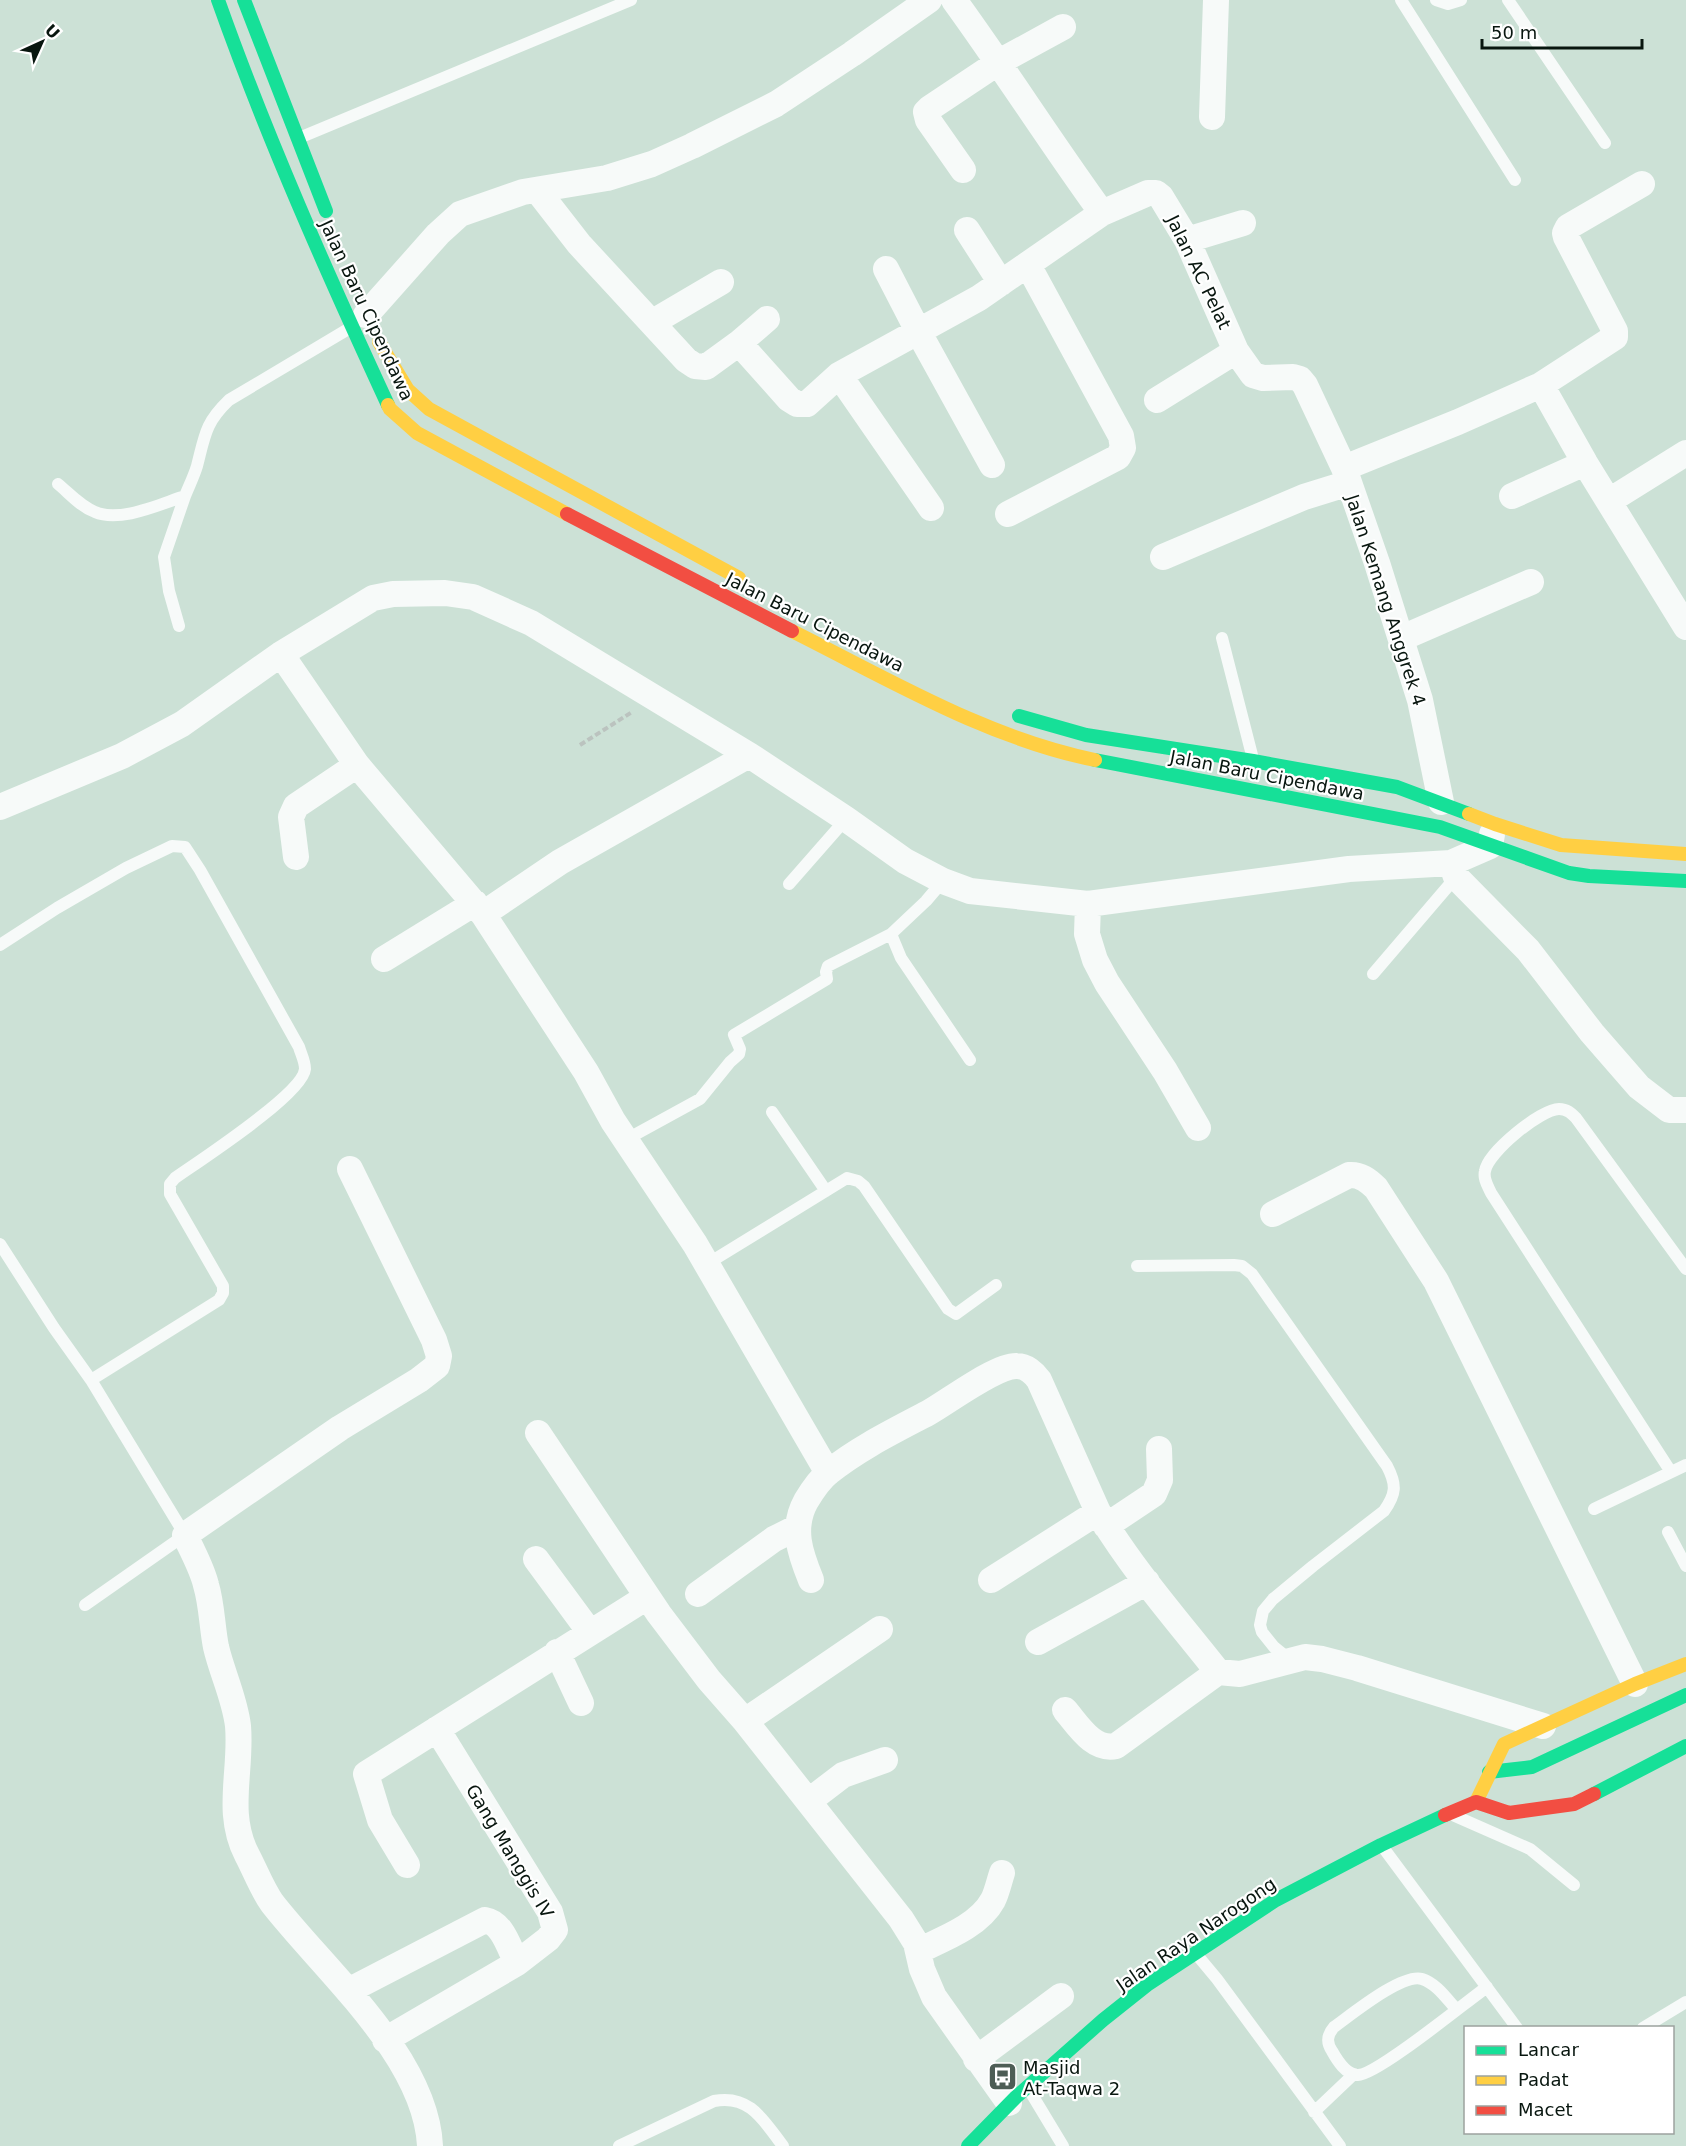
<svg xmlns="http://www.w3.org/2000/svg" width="1686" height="2146" viewBox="0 0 1686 2146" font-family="'DejaVu Sans',sans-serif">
	<rect width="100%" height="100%" fill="#cce1d6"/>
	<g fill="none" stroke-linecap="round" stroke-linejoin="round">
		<path stroke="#bbc3bf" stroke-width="4" stroke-dasharray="6 3" stroke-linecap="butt" d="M580 745 632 712"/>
		<path stroke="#f7faf9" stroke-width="12" d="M1401 0 1515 180
			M1436 0 1448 4 1461 0
			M1508 0 1605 143
			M299 138 631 0
			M58 484C70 494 80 506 95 512 120 523 160 504 185 496 189 486 194 476 197 466 205 435 205 423 229 400L350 328
			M179 626 169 591 164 557 185 496
			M1222 638 1253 759
			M789 884 846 819
			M891 934 901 958 970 1060
			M0 945 57 908 126 868 172 846 185 847 200 870 299 1047C301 1054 305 1061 305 1069 303 1094 199 1161 175 1178L170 1184V1194L223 1286V1293L219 1300 91 1380
			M1373 974 1456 877
			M772 1112 826 1191
			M627 1139 700 1099 730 1062 739 1054 740 1049 734 1035 827 979 826 972 828 966 891 934 926 901 943 881
			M0 1244 54 1328 91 1380 185 1535 85 1605
			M707 1264 847 1178 858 1181 864 1186 948 1309 956 1314 996 1285
			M1137 1266 1234 1265 1242 1266 1252 1274 1387 1466C1397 1485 1396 1494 1384 1511L1313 1566 1273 1599 1263 1611 1260 1625 1262 1632 1274 1647 1290 1660
			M1671 1472 1491 1193C1488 1186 1483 1179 1485 1171 1488 1152 1541 1109 1559 1109 1567 1109 1571 1113 1576 1118L1686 1269
			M1594 1509 1686 1465
			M1668 1532 1686 1566
			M1455 1816 1530 1849 1574 1885
			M1382 1846 1517 2028
			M1197 1955 1217 1979 1340 2146
			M1456 2009C1446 1998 1437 1984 1422 1979 1402 1973 1351 2015 1334 2027 1327 2035 1326 2042 1332 2051 1337 2060 1346 2075 1358 2075 1377 2075 1466 2002 1487 1987
			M1643 2028 1686 2002
			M1028 2088 1063 2146
			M1314 2112 1354 2074
			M619 2146 714 2101C750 2094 764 2121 783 2146"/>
		<path stroke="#f7faf9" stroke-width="26" d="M954 0C1005 70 1051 143 1102 213L1148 193H1156L1161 197 1187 240 1236 351 1253 375 1263 378 1293 377 1300 379 1305 385 1344 468 1377 563 1420 700 1441 802
			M1212 117 1216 0
			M963 170 928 120 926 112 930 108 999 62 1063 27
			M537 190 579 244 686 360 695 366 706 367 739 343 789 399 797 404H807L839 375 979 298 1102 213
			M967 230 1001 283
			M1187 240 1243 223
			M886 269 918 331 992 465
			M366 315 438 234 460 214 523 192 607 178 652 164 692 146 776 104 852 54 929 0
			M653 322 721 282
			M739 343 767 319
			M839 375 931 508
			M1541 385 1615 337V331L1566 237 1565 233 1568 227 1642 184
			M1157 400 1236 351
			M1344 468 1458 422 1541 385 1585 463 1686 627
			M1512 496 1585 463
			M1609 501 1686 453
			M1008 514 1118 457 1123 448 1121 436 1028 265
			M1163 557 1304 497 1349 483
			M1402 638 1531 582
			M281 654 357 765 483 914 586 1072 613 1121 695 1244 828 1473
			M0 807 122 756 182 724 281 654 373 598 393 594 445 593 473 597 531 623 749 755 846 819 905 861 943 881 970 891 1088 904 1349 869 1451 863 1490 846 1492 834
			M296 857 291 817 296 806 357 765
			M1451 863 1456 877 1528 950 1592 1033 1639 1087 1669 1110H1686
			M1088 904 1087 934 1095 960 1107 983 1165 1071 1198 1128
			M483 914 560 862 749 755
			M384 959 475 903
			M350 1169 434 1340 439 1356 437 1366 419 1380 340 1428 185 1535C192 1551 202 1568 206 1585 212 1605 212 1627 216 1647 222 1673 235 1699 238 1726 242 1771 225 1813 247 1855 255 1870 262 1889 272 1903 324 1970 426 2057 430 2146
			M1273 1214 1349 1175C1360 1174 1368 1180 1376 1188L1436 1281 1635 1684
			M538 1433 659 1614 709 1680 745 1721 901 1919 916 1943 922 1969 934 1997 1009 2103
			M1106 1526 1154 1494 1160 1480 1159 1449
			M536 1559 589 1631
			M811 1580C800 1553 791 1528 806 1501 812 1491 820 1479 829 1472 859 1448 894 1431 928 1413 948 1402 996 1365 1017 1366 1026 1366 1034 1373 1039 1380L1098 1512C1132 1569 1177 1620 1218 1672L1240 1674 1305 1657 1322 1659 1357 1668 1543 1726
			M991 1580 1098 1512
			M698 1594 774 1539 798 1527
			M1038 1642 1147 1582
			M557 1652 581 1703
			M1065 1710C1078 1725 1093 1751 1116 1746L1218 1672
			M745 1721 880 1629
			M809 1801 843 1775 885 1760
			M407 1865 380 1820 366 1774 647 1597
			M918 1951C943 1939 979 1926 993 1900 997 1892 999 1882 1002 1873
			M348 1991 485 1920C503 1923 509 1948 517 1963
			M385 2040 517 1963 548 1939 555 1930 550 1912 437 1729
			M976 2059 1061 1996"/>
		<path stroke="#16e098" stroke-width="14" d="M218 0C267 138 327 273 388 405
			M244 0 326 211
			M1019 716 1086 735 1253 761 1397 787 1469 814
			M1095 760 1440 827 1569 873 1589 876 1686 881
			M1489 1772 1532 1767 1686 1695
			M1594 1794 1686 1746
			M968 2146 1016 2097 1103 2020 1147 1985 1276 1900 1381 1845 1445 1815"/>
		<path stroke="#ffcf43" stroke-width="14" d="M379 342 408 390 429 409 739 578
			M388 405 390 409 417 433 567 514
			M792 631C890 680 987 738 1095 760
			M1469 814 1495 824 1561 845 1686 854
			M1476 1802 1504 1744 1635 1684 1686 1664"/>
		<path stroke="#f24e42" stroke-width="14" d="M567 514 792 631
			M1445 1815 1476 1802 1509 1813 1574 1804 1594 1794"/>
	</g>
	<defs>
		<symbol id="bus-square" viewBox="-11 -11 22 22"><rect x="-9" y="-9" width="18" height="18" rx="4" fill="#4d5d55" stroke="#fff"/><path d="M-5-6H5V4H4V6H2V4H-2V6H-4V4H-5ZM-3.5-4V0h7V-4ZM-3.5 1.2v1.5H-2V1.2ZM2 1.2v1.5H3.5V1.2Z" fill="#fff"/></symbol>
	</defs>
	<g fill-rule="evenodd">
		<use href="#bus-square" x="986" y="2060" width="33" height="33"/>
	</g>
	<g text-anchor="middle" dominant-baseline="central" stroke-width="4.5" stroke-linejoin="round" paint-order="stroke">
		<g font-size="18" fill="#08160f" stroke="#fff">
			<text transform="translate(1199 272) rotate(64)">Jalan AC Pelat</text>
			<text transform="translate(367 310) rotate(65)">Jalan Baru Cipendawa</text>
			<text transform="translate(1386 600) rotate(72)">Jalan Kemang Anggrek 4</text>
			<text transform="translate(815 622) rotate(27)">Jalan Baru Cipendawa</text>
			<text transform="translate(1267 775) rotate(11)">Jalan Baru Cipendawa</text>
			<text transform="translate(510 1851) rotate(59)">Gang Manggis IV</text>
			<text transform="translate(1196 1934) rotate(-34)">Jalan Raya Narogong</text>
		</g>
		<g font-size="18" fill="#08160f" stroke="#fff" text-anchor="start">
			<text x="1023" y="2067">Masjid<tspan x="1023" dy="21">At-Taqwa 2</tspan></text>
		</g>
	</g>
	<rect x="1464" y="2026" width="210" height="108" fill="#ffffff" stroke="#9ca29f" stroke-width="1.5"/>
	<rect x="1476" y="2046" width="30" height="9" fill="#16e098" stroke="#9ca29f" stroke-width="1.5"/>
	<text x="1518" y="2056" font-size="18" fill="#08160f">Lancar</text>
	<rect x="1476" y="2076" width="30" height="9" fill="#ffcf43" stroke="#9ca29f" stroke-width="1.5"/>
	<text x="1518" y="2086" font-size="18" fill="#08160f">Padat</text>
	<rect x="1476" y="2106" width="30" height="9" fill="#f24e42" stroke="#9ca29f" stroke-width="1.5"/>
	<text x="1518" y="2116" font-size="18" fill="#08160f">Macet</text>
	<g transform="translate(42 42) rotate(45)" stroke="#ffffff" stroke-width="4.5" paint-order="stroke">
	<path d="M0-4.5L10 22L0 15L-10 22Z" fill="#08160f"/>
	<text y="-9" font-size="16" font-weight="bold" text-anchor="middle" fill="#08160f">U</text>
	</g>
	<path d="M1482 39v9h160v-9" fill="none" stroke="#08160f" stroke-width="3"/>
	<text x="1491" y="39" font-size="18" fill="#08160f" stroke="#ffffff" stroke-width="4.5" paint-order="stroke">50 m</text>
</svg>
